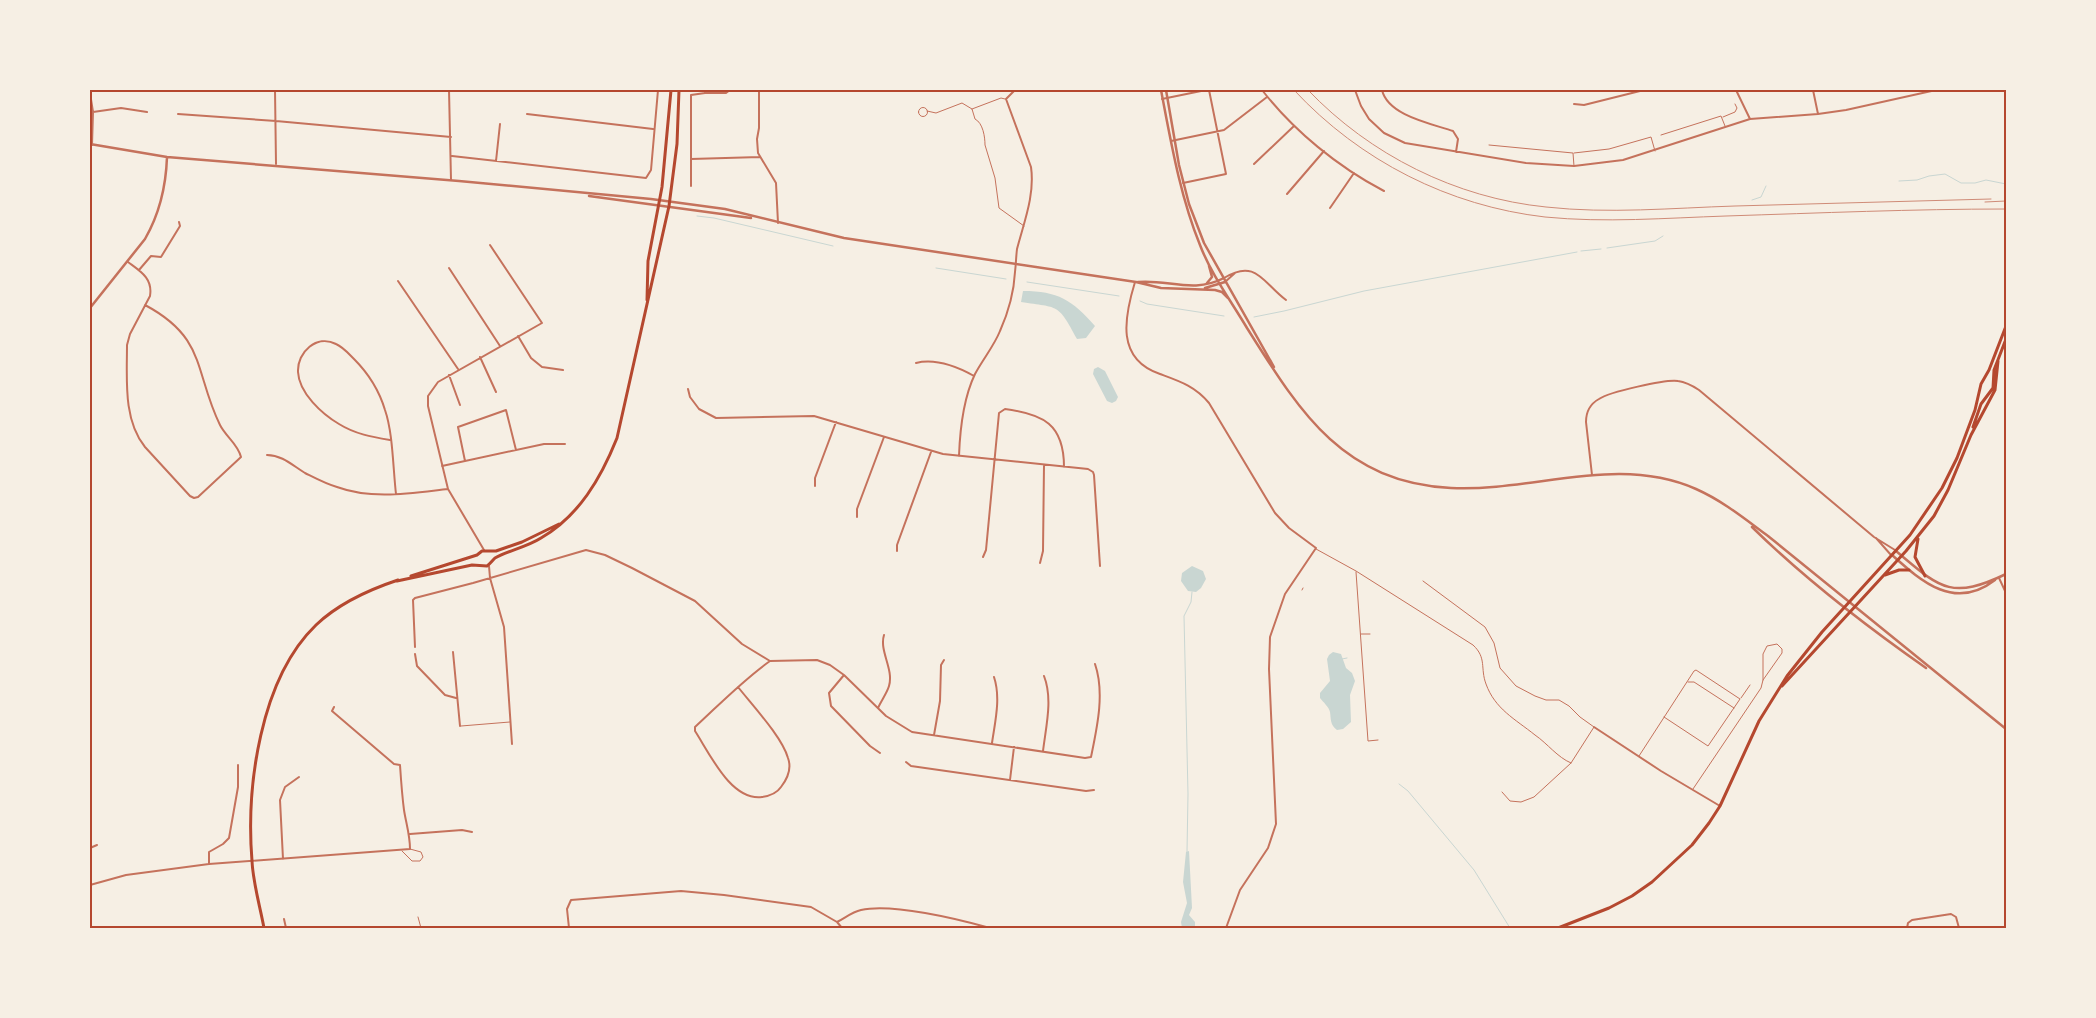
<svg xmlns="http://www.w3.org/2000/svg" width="2096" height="1018" viewBox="0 0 2096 1018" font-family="Jost,sans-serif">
	<rect width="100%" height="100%" fill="#f6efe4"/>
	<path fill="#c9d6d2" d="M1023 291C1058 291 1072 300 1095 326L1086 338 1077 339C1058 303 1059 308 1021 302Z
		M1098 367 1105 371 1118 397 1116 401 1112 403 1107 401 1093 374 1094 369Z
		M1192 566 1203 571 1206 579 1201 588 1196 592 1188 591 1181 581 1182 573Z
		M1333 652 1341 654 1346 668 1352 673 1355 681 1350 695 1351 722 1343 729 1337 730C1330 725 1331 719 1330 712 1329 707 1323 702 1320 698V693L1330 681 1327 659 1329 655Z
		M1189 851 1192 908 1189 915 1195 922V928H1182L1181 922 1187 903 1183 882 1186 852Z"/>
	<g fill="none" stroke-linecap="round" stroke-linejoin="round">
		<path stroke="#c9d6d2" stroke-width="1" d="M1899 181 1917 180 1929 176 1945 174 1961 183H1975L1986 180 2006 184
			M1752 200 1761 197 1766 186
			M697 216 714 218 833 246
			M1607 248 1655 241 1663 236
			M1581 251 1601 249
			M936 268 1006 279
			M1027 282 1119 296
			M1140 301 1147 304 1224 316
			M1254 317 1284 311 1364 291 1577 252
			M1342 659 1347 658
			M1399 784 1408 791 1474 870 1510 928
			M1187 852 1188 794 1184 616 1191 602 1192 592"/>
		<path stroke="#c5725c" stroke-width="1" d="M918.5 112a4.5 4.5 0 1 1 9 0a4.5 4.5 0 1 1-9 0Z
			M972 109 1001 98 1005 99
			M927 111 936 113 962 103 972 109 975 119C983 123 985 137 985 145L995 178 999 208 1024 226
			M1723 117 1735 112 1737 108 1735 104
			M1661 135 1721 116 1725 126
			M1489 145 1573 153 1574 166
			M1574 153 1609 149 1651 137 1655 151
			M1316 549 1356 571 1473 645C1487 658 1480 668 1486 684 1495 709 1515 719 1535 735 1548 744 1557 757 1571 763
			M1356 572 1368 741 1378 740
			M1423 581 1485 627 1494 643 1500 668 1516 686 1535 696 1546 700H1559L1569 706 1580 717 1594 727 1571 763 1534 797 1521 802 1510 801 1502 792
			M1302 590 1303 588
			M1361 634H1370
			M1688 682H1694L1734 708
			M1741 698 1750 685
			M461 726 510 722
			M1639 756 1694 671 1696 670 1740 699 1708 746 1664 717
			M1693 789 1761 688 1763 680 1782 653V649L1777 644 1767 646 1763 654V680
			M402 851 412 861H420L423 857 421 852 410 849
			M418 917 421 928"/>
		<path stroke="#c5725c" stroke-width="2" d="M275 90 276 164
			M449 90 451 180
			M705 90V93H726L730 90
			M759 90V128L757 139 758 153 776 183 778 223
			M1262 90C1294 131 1338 167 1384 191
			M1355 90 1361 106 1369 119 1384 133 1405 143 1526 163 1574 166 1623 160 1750 119 1818 114 1846 110 1936 90
			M1382 90C1388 116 1433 124 1453 131L1458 139 1456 152
			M1736 90 1750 119
			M1813 90 1818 114
			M90 93 93 112 92 145
			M1162 99 1206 90
			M1574 104 1584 105 1644 90
			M93 112 121 108 147 112
			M178 114 276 121 451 137
			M527 114 653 129
			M1171 141 1224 130 1267 97
			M452 156 646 178 651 170 658 90
			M691 159 760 157
			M496 161 500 124
			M1254 164 1294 126
			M1183 183 1226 174 1209 90
			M691 186V95L705 93
			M1287 194 1324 151
			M1330 208 1354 173
			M128 262C140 271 153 278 150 296L130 334 127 345C127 379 123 420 145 447L190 496 194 498 198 497 241 457C238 444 226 437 220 425 194 372 207 338 145 305
			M449 268 500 346
			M139 270 151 256 161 257 180 226 179 222
			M1224 278C1256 258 1263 283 1286 300
			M398 281 458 369
			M1135 282C1124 318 1116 359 1160 374 1179 381 1195 386 1209 403L1275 513 1289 528 1316 548 1285 594 1270 637 1269 669 1276 824 1268 848 1240 890 1226 928
			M1225 282 1235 273
			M518 336 531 358 542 367 563 370
			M480 357 496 392
			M916 363C936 358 956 366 974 376
			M449 375 460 405
			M688 389 690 397 699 409 716 418 814 416 943 454 1088 469 1093 472 1094 475 1100 566
			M390 440C372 437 355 434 339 424 322 414 299 393 298 372 297 352 317 334 336 344 343 347 348 353 354 359 368 373 379 390 385 410 393 433 393 469 396 494
			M267 455C282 455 292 465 305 473 315 478 326 484 337 487 372 500 412 493 448 489
			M959 456C960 428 963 399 975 374 983 359 994 346 1000 331 1008 313 1014 291 1015 272 1016 264 1016 257 1017 249 1024 222 1035 195 1031 167L1006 99 1015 90
			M465 461 458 427 506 410 516 450
			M442 466 544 444H565
			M1592 475 1586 422C1586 412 1590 404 1599 399 1609 392 1666 379 1678 381 1686 382 1693 386 1699 390L1874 537 1895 550
			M815 486V478L836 422
			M857 517V509L884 437
			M1876 538 1891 555
			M484 550 448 489 428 406V396L438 382 542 323 490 245
			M897 551V545L931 452
			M983 557 986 550 999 413 1005 409C1043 414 1064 424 1064 467
			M1040 563 1043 551 1044 465
			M489 566 490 578 504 627 512 744
			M1999 578 2006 593
			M415 647 413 600 415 598 473 583 586 550 605 555 632 568 695 601 742 644 770 661 817 660 830 665 844 675 886 716 912 732 1085 758 1091 757C1097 728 1105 693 1095 664
			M453 652 460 726
			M415 654 417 666 445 695 456 698
			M844 675 829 693 831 706 870 746 880 753
			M738 687C753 706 782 737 788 758 792 769 788 778 781 787 777 793 769 796 762 797 731 801 710 754 695 731V727C720 704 743 680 770 661
			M878 708C881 701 887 693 889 686 894 669 879 651 884 635
			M1594 727 1661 771 1720 806
			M934 735 940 701 941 665 944 660
			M992 743C995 722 1001 698 994 677
			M1043 751C1046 726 1053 699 1044 676
			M906 762 911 766 1086 791 1094 790
			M1010 780 1014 747
			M410 834 462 830 472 832
			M90 848 97 845
			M283 859 280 800 285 787 299 777
			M209 864V852L223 844 229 838 238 787V765
			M90 885 126 875 209 864 410 849C410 835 406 823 404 810 402 795 401 780 400 765L394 764 332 711 334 707
			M284 919 286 928
			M837 922C845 918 852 912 861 910 892 903 958 919 990 928
			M569 928 567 909 571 900 681 891 724 895 811 907 837 922 842 928
			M1907 928 1908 923 1912 920 1951 914 1956 917 1959 928"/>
		<path stroke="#c5725c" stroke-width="2.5" d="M1161 90C1171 142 1180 196 1200 245 1211 274 1231 301 1247 328 1300 412 1342 482 1451 488 1533 492 1617 454 1696 489 1723 501 1745 519 1768 536L2006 729
			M1166 90 1179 165 1189 204 1204 243 1274 367
			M90 144 167 157 459 181 651 199 725 209 844 238 1136 282 1161 288 1215 290 1222 292 1228 298
			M589 196 751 218
			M1138 282C1168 279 1193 294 1224 278
			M1207 283 1212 277 1209 266
			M1205 288 1225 282
			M90 308 145 239C160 213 166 186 167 157
			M1752 527C1805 579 1866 626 1926 668
			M1896 551C1939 587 1950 601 2006 574
			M1892 555C1922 582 1955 611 1995 580"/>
		<path stroke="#b5482f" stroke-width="3" d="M647 300 648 261 662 187 671 90
			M1973 427 1981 404 1993 388 1994 370 2006 339
			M1918 539 1915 557 1925 576
			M1885 575 1899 570H1909
			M411 576 477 555 482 551H496L522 542 559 524
			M397 581 472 565 487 566C490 564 492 561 495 558 507 551 527 547 541 538 579 516 601 478 617 438L669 206 677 144 679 90
			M1782 686 1906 551 1934 516 1948 490 1971 435 1995 390 1998 361
			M264 928C260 906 253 883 252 861 246 787 260 679 316 625 339 603 368 590 398 580
			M1558 928 1609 908 1632 896 1652 882 1692 845 1709 823 1720 806 1759 721 1787 676 1822 632 1910 535 1942 488 1957 458 1975 410 1981 384 1989 370 2006 326"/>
		<path stroke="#cf8b77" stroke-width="1" d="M1294 90C1360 161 1449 206 1545 217 1605 223 1666 218 1726 216 1820 213 1913 209 2006 209
			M1308 90C1370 155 1456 198 1546 207 1609 214 1672 208 1735 206 1820 204 1906 201 1991 199
			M1985 202 2006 201"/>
	</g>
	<rect width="2096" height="1018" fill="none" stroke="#f6efe4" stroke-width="182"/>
	<rect x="91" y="91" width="1914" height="836" fill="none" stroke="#b5482f" stroke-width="2"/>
</svg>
